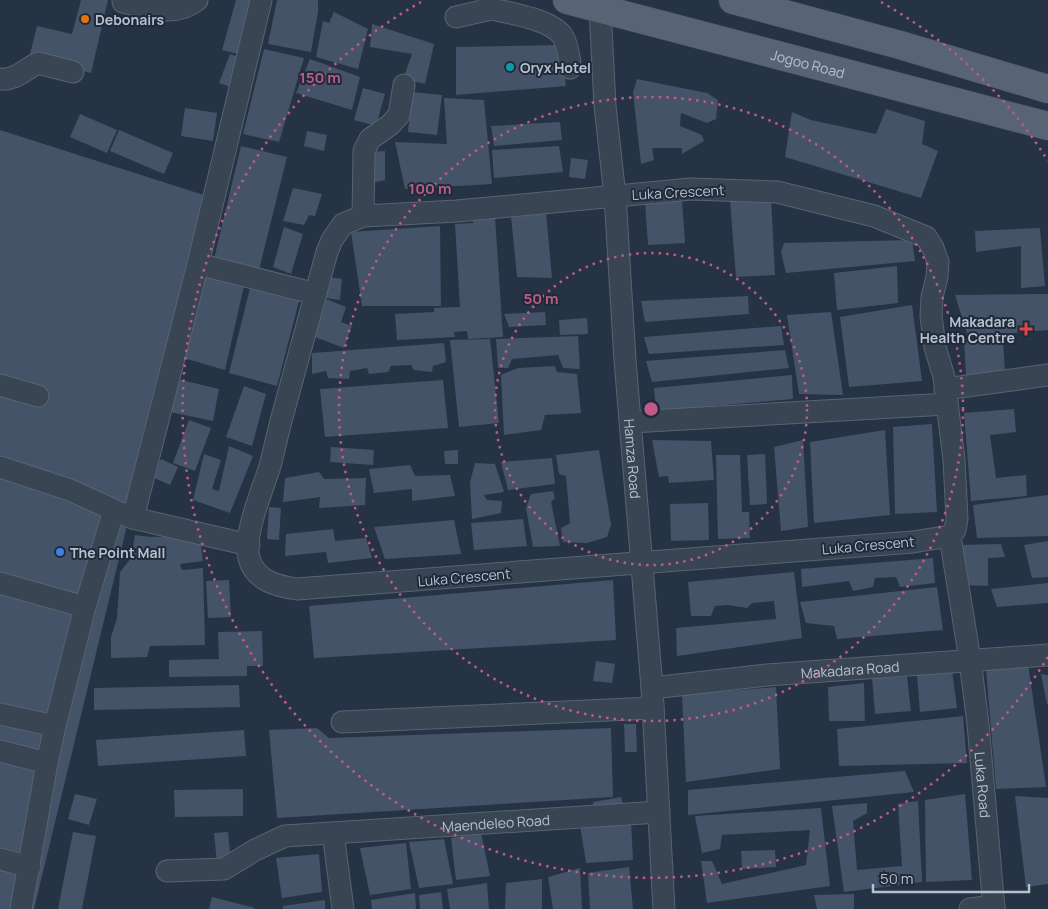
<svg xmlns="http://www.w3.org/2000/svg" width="1048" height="909" viewBox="0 0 1048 909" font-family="Manrope,sans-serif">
	<rect width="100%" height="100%" fill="#253345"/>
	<path fill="#445367" d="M81 0H108L91 73 29 58 37 26 72 34Z
		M236 0H258L242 55 222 50Z
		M277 0H318V12L311 52 268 44Z
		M334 12 368 29 358 69 316 57 323 21 329 23Z
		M372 24 434 44 425 84 403 79 412 54 370 47Z
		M560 45 566 86 456 95V47Z
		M264 49 304 58 279 142 243 134Z
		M230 54 244 59 233 88 219 83Z
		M310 59 360 77 352 110 296 93Z
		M637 79 707 93 718 100 716 119 707 123 681 113 680 126 702 135 704 141 682 154V148H652L654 160 641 164 633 92Z
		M363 88 385 94 376 126 354 120Z
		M412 92 442 95 437 135 408 132Z
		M444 98 484 100 492 184 405 189 395 142 447 144Z
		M185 108 217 113 213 141 181 136Z
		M886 109 925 121 922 144 938 151 921 198 785 157 792 112 811 120 876 134Z
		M80 114 117 130 107 153 70 137Z
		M560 122 562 140 494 146 491 126Z
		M0 130 207 196 34 909H0Z
		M119 130 173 153 164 174 110 151Z
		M307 131 327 135 324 151 304 146Z
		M241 146 287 157 258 274 213 263Z
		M559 146 563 172 494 178 492 150Z
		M385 151V180L367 184V152Z
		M571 158 588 160 585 179 569 177Z
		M293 188 322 194 315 216 309 215 304 225 283 221Z
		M771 198 775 275 736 277 730 200Z
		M682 200 685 243 648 245 645 202Z
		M546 211 552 278 517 277 511 216Z
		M495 217 503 337 468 339 467 331 454 332 455 337 397 340 395 314 434 312V308L460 307 455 224 473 223V219Z
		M440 226 441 306H362L351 232Z
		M284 227 303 234 291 274 273 267Z
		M1040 228 1045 286 1021 288V246L976 252 975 231Z
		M912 240 915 261 786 273 781 252 784 243Z
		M897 266 898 303 837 310 834 273Z
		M205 274 244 286 225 370 180 357Z
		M329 277 342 279 340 300 326 298Z
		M250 288 299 301 277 386 229 373Z
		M1048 294V330L968 337 955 295Z
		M748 296 749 314 645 322 641 301Z
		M326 299 346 307 341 322 352 326 344 348 312 336Z
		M912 305 922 381 849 387 840 317Z
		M545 312 546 325 509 327 504 314Z
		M831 312 843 395 799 394 787 315Z
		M587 318 588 334 560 335 559 320Z
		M781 326 784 345 649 354 644 337Z
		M578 336 580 369 563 368 558 355 512 359 508 368H498L496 339Z
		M490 339 499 423 459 427 450 340Z
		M1003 340 1005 373 966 375 964 342Z
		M444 343 446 362 433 366 432 372 414 370 411 365 391 366 388 372 369 374 367 368 350 371 349 379 328 378 326 371 312 374V353Z
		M785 350 789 368 652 382 646 361Z
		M555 366 557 372 577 374 581 413 545 415 541 430 504 435 501 375 518 368Z
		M792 375 793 399 656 411 654 388Z
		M177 379 219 389 213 421 170 412Z
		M443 380 448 428 325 437 320 389Z
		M244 386 266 394 252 446 226 437Z
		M1014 409 1016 432 990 435 996 478 1026 475 1027 496 971 501 964 413Z
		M189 420 211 428 195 471 173 463Z
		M932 424 937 512 895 514 893 427Z
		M885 430 890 515 814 523 810 442Z
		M652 440 711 441 714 480 669 483 668 476 659 477Z
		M803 440 808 527 781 531 774 447Z
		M229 446 253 456 230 513 193 500 204 454 221 460 212 489 219 491Z
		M331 447 374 450 373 465 330 462Z
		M458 450V464H445L444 451Z
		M599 450 611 525 607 537 587 543 563 542 561 528 570 523 566 476 559 474 556 455Z
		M765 454 767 504 750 505 747 455Z
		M716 455H740L742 512H749L750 538 718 539Z
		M552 458 555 484 508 490 501 462Z
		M161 459 178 467 170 485 152 477Z
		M475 463 495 464 504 492 484 495 487 500 502 501 501 513 472 519 470 482Z
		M410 465 415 476 450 475 455 496 412 501V489L374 493 369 469Z
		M319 472 324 479 366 478 365 505 319 508 320 497 283 502 285 478Z
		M553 491 555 498 551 502 560 546 533 547 526 508 531 494Z
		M1048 495V536L977 538 973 505Z
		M708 503 709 540 671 541 670 504Z
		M269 507 281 508 279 540 267 539Z
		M523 519 527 546 474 550 471 523Z
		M454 520 461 554 385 559 374 527Z
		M333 529 335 541 366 538 372 558 328 563 326 552 285 556 286 534Z
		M135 535 151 537 200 536 203 561 180 564 182 570 203 568 205 645 150 646 147 657 111 658V637L117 618 120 572 131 558Z
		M1048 541V577L1032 578 1024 545Z
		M1001 544 1005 557 988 558V586L964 585 959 545Z
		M933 558 935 583 900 587 896 577 875 578 873 587 853 591 849 581 802 587 801 569Z
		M794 572 802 638 677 656 676 628 776 619 774 601 752 603 747 608 728 605 715 606 711 616H691L688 582Z
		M229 580 231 617 208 618 206 581Z
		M613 580 616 640 314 658 309 606Z
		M1048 583V603L997 607 991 589Z
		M937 587 943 630 837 639 834 626 806 623 800 602Z
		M262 631 263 666H247V676L169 677V660L219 659 218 632Z
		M596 661 615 664 612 683 593 681Z
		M1028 664 1046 787 996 789 986 669Z
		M952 670 957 708 920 712 917 675Z
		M1041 674 1048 675V704H1047Z
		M907 677 911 711 875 714 872 678Z
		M864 683 865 721H829L828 687Z
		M239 685 240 707 94 710V688Z
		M776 687 780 769 686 782 682 695Z
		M963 716 967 763 839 766 837 729Z
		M624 724H636L637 752H625Z
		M317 728 329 738 611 728 613 797 277 818 269 730Z
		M244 730 246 756 98 766 96 740Z
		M905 771 914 792 688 815V790Z
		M243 789V816L175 817 174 790Z
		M75 794 97 799 89 825 68 819Z
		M965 794 972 880 926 882 925 800Z
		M1015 796 1048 798V884L1026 887Z
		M621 797 623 806 594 812 593 802Z
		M918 801 922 882 844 892 832 806 867 803V813L853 821 857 870 902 866 898 804Z
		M821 808 830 886 707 903 701 861H712L722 884 806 865 810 830 722 835 720 849 702 853 695 816Z
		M631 821 633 860 586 863 580 825Z
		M73 832 96 836 82 909H58Z
		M228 832 231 862 217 863 214 833Z
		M481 833 490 876 456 880 451 838Z
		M444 839 453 884 419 888 409 842Z
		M406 843 411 889 370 895 360 848Z
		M775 850 776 867 742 869 741 851Z
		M319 854 322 892 282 898 276 858Z
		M629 867 633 909H590L588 873Z
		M580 868 582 909H553L548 877Z
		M542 879V909H505L506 883Z
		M487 883 489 909H450L447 889Z
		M441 892 443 909H420L419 895Z
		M415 893 416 909H372L371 900Z
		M854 894V909H817L814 895Z
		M212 897 255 908 254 909H209Z
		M325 900V909H283V906Z"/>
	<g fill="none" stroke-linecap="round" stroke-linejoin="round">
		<defs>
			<g id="minor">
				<path d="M489 0 491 9C510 13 548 19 561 34 567 41 570 59 570 68"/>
				<path d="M123 2C147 7 175 18 197 0"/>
				<path id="s1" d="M600 9 605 106 615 196 625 360 652 688 664 909"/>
				<path d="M456 17 491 9"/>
				<path d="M0 79C15 81 25 69 38 63L73 72"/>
				<path d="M691 189 777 192 874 216 926 237 933 248 938 262 937 277 932 297 931 316 935 347 944 377 954 460 957 519 955 530 950 536 913 542C707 556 502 575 297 589 277 586 255 581 249 558 243 534 263 489 270 466 274 451 277 436 281 421 296 365 312 308 327 252L332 240 343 224 363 216 457 211Z"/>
				<path d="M363 216 364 151 370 139 390 125 399 115 404 85"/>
				<path d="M198 264 316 294"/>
				<path d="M0 385 38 396"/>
				<path d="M945 389 1048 375"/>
				<path d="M631 422 947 404"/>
				<path d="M0 467 70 490 114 510 85 607"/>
				<path d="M121 513 133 518 249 545"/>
				<path d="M133 518 198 264 261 0"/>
				<path id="s2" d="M950 536 970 660 978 724 994 909"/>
				<path d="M0 583 85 607 55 726 0 714"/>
				<path id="s3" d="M652 688 767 675 1048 655"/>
				<path d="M342 722 653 708"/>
				<path d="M0 751 47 763 21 909"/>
				<path d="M47 763 55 726"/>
				<path d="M333 833 343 909"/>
				<path d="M0 859 30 867"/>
				<path id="s4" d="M167 871 224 869 255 850 285 836 659 812"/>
				<path d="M970 909 994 906"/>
			</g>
			<g id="major">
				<path id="s5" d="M567 0 1048 126"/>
				<path d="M733 0 900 45 1048 89"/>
			</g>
		</defs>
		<use href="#minor" stroke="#596372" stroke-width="23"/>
		<use href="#major" stroke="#444e5e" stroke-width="29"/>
		<use href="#minor" stroke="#3a4554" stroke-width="21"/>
		<use href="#major" stroke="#586474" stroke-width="28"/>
	</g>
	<g fill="none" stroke="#be5b89" stroke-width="2.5" stroke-dasharray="2.5 5">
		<circle cx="651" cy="409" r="156"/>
		<circle cx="651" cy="409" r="312"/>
		<path d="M1048 657A468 468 0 1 1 421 2M881 2A468 468 0 0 1 1048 161"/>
	</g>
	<circle fill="#e8710a" stroke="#1f2a3a" stroke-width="2" cx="85" cy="19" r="5"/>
	<circle fill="#0f9aa8" stroke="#1f2a3a" stroke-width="2" cx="510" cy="67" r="5"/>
	<path fill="#e0444e" stroke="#1f2a3a" stroke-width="2" d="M1023.5 321.5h5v5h5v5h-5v5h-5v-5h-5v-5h5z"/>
	<circle fill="#3f7fe0" stroke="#1f2a3a" stroke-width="2" cx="60" cy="552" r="5"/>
	<g text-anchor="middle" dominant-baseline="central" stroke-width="4" stroke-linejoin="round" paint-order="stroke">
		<g font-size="14" font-weight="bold" fill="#b8c0ce" stroke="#1f2a3a" text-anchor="start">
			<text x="95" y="19">Debonairs</text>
			<text x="520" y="67">Oryx Hotel</text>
			<text x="1015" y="321" text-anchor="end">Makadara<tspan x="1015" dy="16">Health Centre</tspan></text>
			<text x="70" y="552">The Point Mall</text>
		</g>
		<g font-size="14" fill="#b8c0ce" stroke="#1f2a3a">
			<text stroke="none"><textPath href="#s5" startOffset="249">Jogoo Road</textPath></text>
			<text transform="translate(678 192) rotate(-3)">Luka Crescent</text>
			<text stroke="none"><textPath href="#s1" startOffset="451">Hamza Road</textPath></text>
			<text transform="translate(868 545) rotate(-5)">Luka Crescent</text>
			<text transform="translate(464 577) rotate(-5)">Luka Crescent</text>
			<text stroke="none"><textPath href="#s3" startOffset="199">Makadara Road</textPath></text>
			<text stroke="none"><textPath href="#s2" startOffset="251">Luka Road</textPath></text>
			<text stroke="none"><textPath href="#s4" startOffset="338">Maendeleo Road</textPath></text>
		</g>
	</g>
	<circle cx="651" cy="409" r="8" fill="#be5b89" stroke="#1f2a3a" stroke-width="2.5"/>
	<g font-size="15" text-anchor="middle" font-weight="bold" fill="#be5b89" stroke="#1f2a3a" stroke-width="4" stroke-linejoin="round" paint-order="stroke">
		<text x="320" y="83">150 m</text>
		<text x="430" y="194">100 m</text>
		<text x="541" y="304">50 m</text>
	</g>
	<path d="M873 884v8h156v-8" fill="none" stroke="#b8c0ce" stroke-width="2.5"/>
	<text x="880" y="884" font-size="15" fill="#b8c0ce" stroke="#1f2a3a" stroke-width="4" paint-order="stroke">50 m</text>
</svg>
